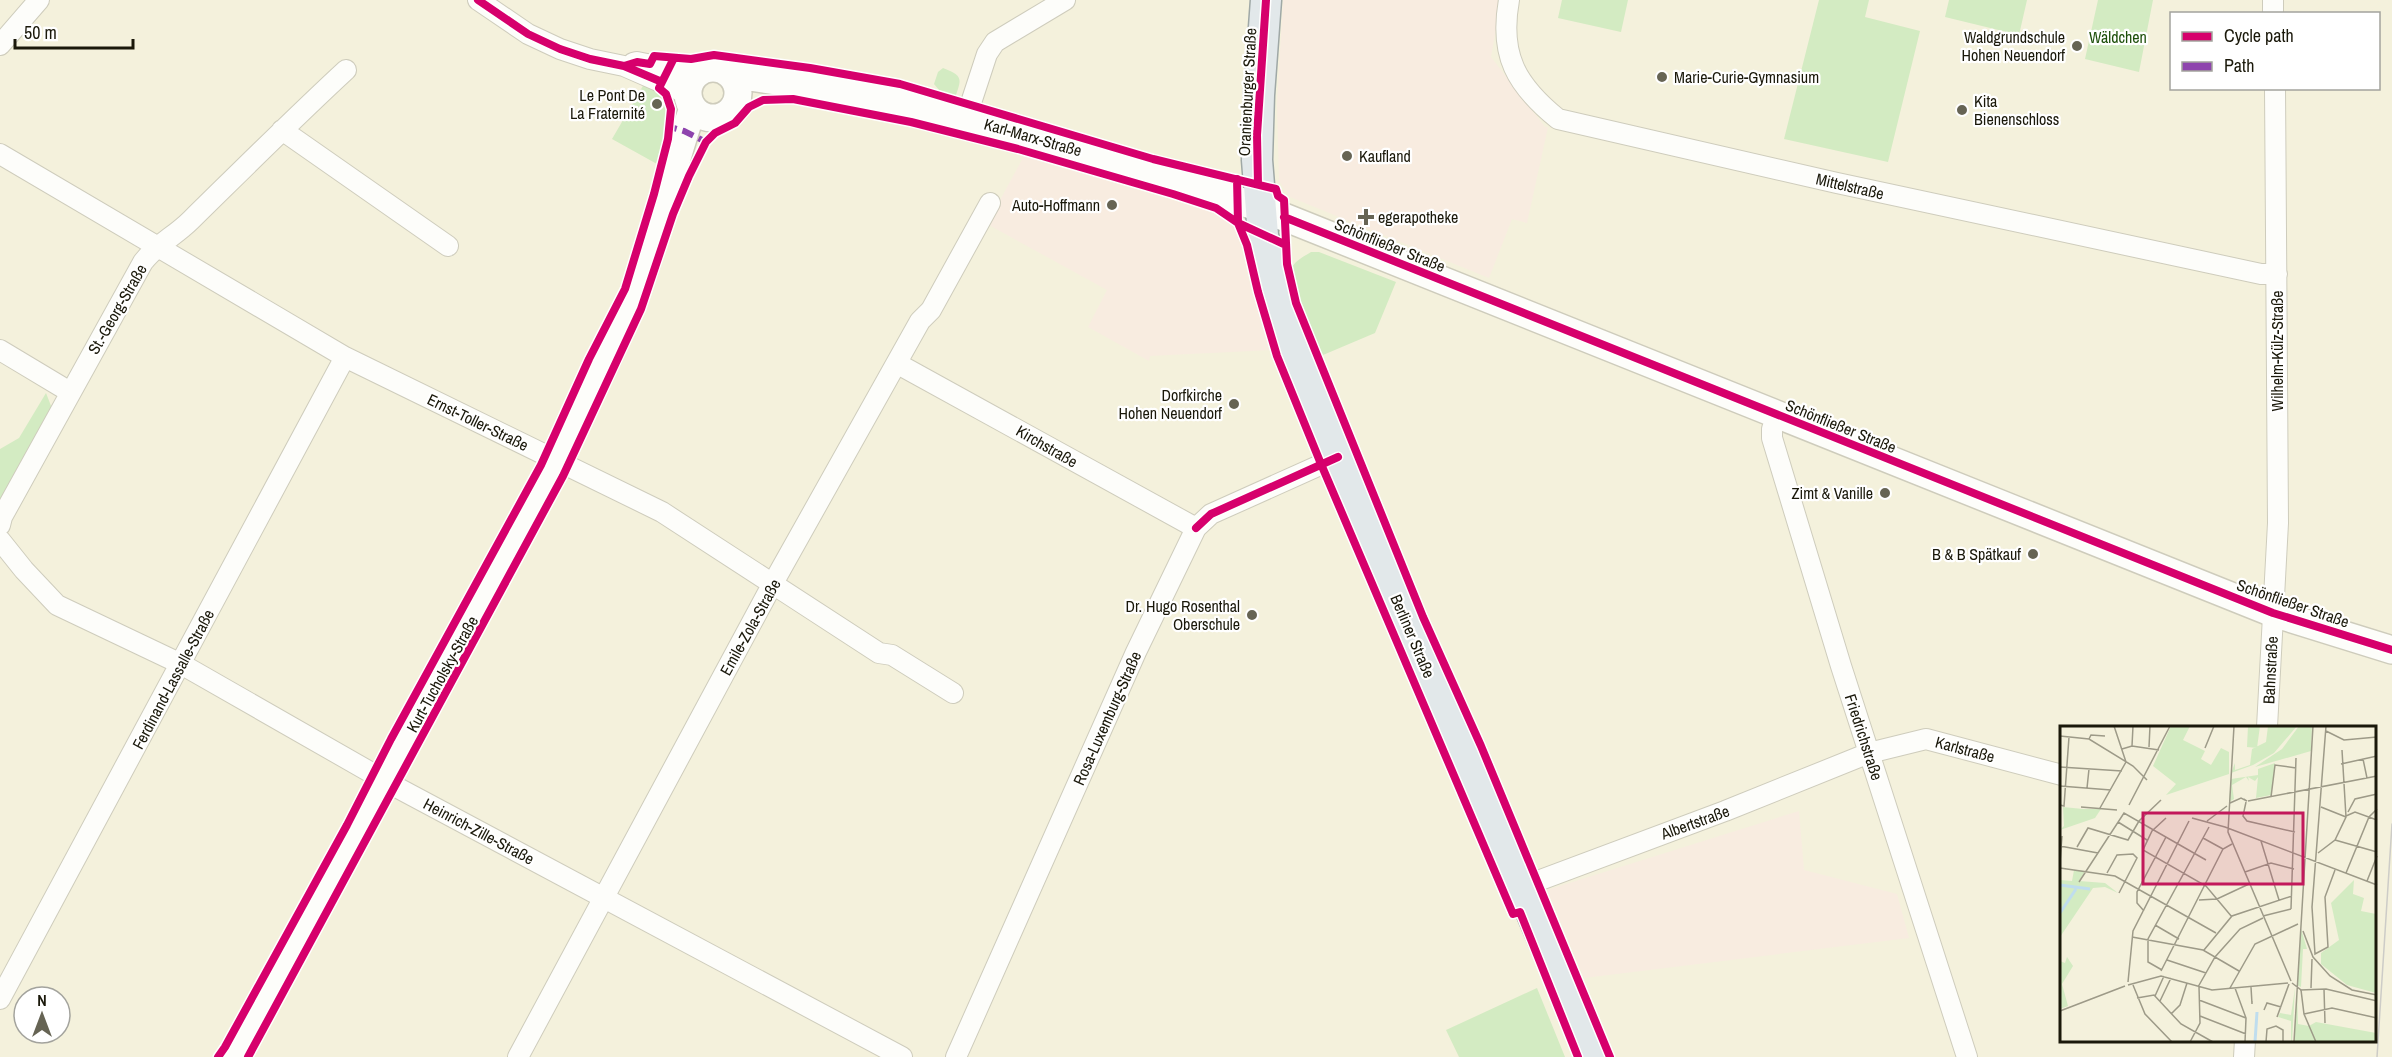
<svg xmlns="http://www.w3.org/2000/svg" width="2392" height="1057" viewBox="0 0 2392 1057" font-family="'Archivo Narrow',sans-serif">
	<rect width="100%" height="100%" fill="#f4f1dc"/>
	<path fill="#f8ece0" d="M1283 0H1501L1491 57 1545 127H1548L1527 223 1512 219 1489 278 1290 197 1279 181 1277 104Z
		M1024 156 1226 216 1236 227 1254 299 1271 350 1150 356 1149 361 1088 327 1107 290 987 224Z
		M1799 811 1804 870 1897 894 1909 938 1584 978 1547 890Z"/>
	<path fill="#d3ebc2" d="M1562 0H1628L1621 32 1558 18Z
		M1819 0H1869L1865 17 1920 31 1888 162 1784 139Z
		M1949 0H2027L2019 35 1945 17Z
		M2098 0H2153L2139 72 2085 59Z
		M943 68C963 76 962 78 955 98L939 90 934 84 938 72Z
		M644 84C651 88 660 90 664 97 675 115 662 146 657 164L612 139Z
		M1311 252H1319L1396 282 1375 333 1323 355C1315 340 1287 281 1293 266 1296 260 1305 256 1311 252Z
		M46 393 53 411 0 507V449L19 438Z
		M1537 988 1565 1057H1459L1446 1030Z"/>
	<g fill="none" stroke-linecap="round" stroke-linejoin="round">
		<defs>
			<path id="street" d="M478 0 528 34 560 49 590 59 624 66 688 94
				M1509 0C1499 55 1516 85 1558 119L1837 183 2261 274H2277
				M2273 0V14
				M0 45 39 0
				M633 63 637 62 696 74
				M966 118 987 54 995 42 1065 0
				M282 130 448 246
				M0 154 345 357 662 512 879 653 892 655 953 693
				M0 350 70 392
				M898 364 1196 528
				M1777 415 1772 429V438L1841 666 1967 1057
				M0 525 2 517 143 262C158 243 174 237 191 220 242 170 293 119 346 70
				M0 540 24 570 57 605 181 664 398 788 902 1057
				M2267 727 2278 523 2275 88
				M1519 888 1725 811 1869 753 1926 739 2062 775
				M0 999 345 357
				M518 1057 772 585 920 321 931 310 990 203
				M956 1057 1136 652 1196 528 1211 514 1338 457
				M2244 1057 2245 1040"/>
			<path id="secondary" d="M688 93a25 25 0 1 1 50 0a25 25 0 1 1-50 0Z
				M730 74 857 93 966 118 1196 185 1284 217 2273 613 2392 650
				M233 1057 543 490C578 417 617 346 644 270 662 217 674 161 693 108"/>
			<path id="primary" d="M1266 0 1259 95 1257 160 1263 235 1275 298 1338 457 1593 1057"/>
		</defs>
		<use href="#street" stroke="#ceccbc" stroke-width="22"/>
		<use href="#secondary" stroke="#ceccbc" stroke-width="30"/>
		<use href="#primary" stroke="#9fa8a6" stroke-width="33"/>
		<use href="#street" stroke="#fdfdfa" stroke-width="20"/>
		<use href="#secondary" stroke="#fdfdfa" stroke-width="27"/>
		<use href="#primary" stroke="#e2e8ea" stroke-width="30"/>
		<path stroke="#cdccc7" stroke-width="1.5" d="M2377 1057 2392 824"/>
		<path stroke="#8e44ad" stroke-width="6" stroke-dasharray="12 6" stroke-linecap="butt" d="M671 122 670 127 684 131 706 142"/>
		<defs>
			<path id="cycleway" d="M478 0 528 34 560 49 590 59 624 66 662 82
				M624 66 637 62 650 64 654 56 691 59 714 55 810 68 900 84 1153 159 1276 189 1278 196 1284 200 1287 264 1296 303 1423 617 1481 746 1610 1057
				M1237 179 1238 223 1247 245 1258 292 1277 356 1321 464 1513 914 1520 912 1578 1057
				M1258 184 1257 135 1266 0
				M1284 217 2273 613 2392 650
				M1196 528 1211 514 1338 457
				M218 1057 225 1047 347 825 391 739 541 465 589 359 625 289 654 194 668 139 671 109 666 94 659 88 674 58
				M248 1057 563 476 641 309 673 214 689 176 706 142 715 133 735 123 749 107 763 100 793 99 911 122 1018 149 1173 194 1216 208 1238 223 1286 245"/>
		</defs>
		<use href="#cycleway" stroke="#fff" stroke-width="11"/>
		<use href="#cycleway" stroke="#d6006c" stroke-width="8"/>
	</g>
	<g fill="#666454" stroke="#fff" stroke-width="2">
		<circle cx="2077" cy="46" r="6"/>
		<circle cx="1662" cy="77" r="6"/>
		<circle cx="657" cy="104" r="6"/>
		<circle cx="1962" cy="110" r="6"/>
		<circle cx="1347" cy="156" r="6"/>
		<circle cx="1112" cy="205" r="6"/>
		<path d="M1363 208h6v6h6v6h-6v6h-6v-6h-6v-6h6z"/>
		<circle cx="1234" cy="404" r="6"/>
		<circle cx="1885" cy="493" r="6"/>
		<circle cx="2033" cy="554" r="6"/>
		<circle cx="1252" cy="615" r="6"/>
	</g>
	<g text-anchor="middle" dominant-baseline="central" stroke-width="4.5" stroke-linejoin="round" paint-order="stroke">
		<g font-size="16" fill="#1a180a" stroke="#fff" text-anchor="end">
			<text x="2065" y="37">Waldgrundschule<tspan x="2065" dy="18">Hohen Neuendorf</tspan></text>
			<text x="1674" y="77" text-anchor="start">Marie-Curie-Gymnasium</text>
			<text x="645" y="95">Le Pont De<tspan x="645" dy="18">La Fraternité</tspan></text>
			<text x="1974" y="101" text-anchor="start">Kita<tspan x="1974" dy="18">Bienenschloss</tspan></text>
			<text x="1359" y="156" text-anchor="start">Kaufland</text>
			<text x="1100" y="205">Auto-Hoffmann</text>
			<text x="1378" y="217" text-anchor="start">egerapotheke</text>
			<text x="1222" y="395">Dorfkirche<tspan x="1222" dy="18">Hohen Neuendorf</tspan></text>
			<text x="1873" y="493">Zimt &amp; Vanille</text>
			<text x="2021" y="554">B &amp; B Spätkauf</text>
			<text x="1240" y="606">Dr. Hugo Rosenthal<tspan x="1240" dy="18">Oberschule</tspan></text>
		</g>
		<g font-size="16" fill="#1d4f0a" stroke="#fff">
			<text x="2118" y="37">Wäldchen</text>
		</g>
		<g font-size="16" fill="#1a180a" stroke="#fff">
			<text transform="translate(1247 92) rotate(-87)">Oranienburger Straße</text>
			<text transform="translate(1033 137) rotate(16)">Karl-Marx-Straße</text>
			<text transform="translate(1850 186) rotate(13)">Mittelstraße</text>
			<text transform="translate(1390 245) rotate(22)">Schönfließer Straße</text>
			<text transform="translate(117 309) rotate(-60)">St.-Georg-Straße</text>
			<text transform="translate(2277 351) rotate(-90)">Wilhelm-Külz-Straße</text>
			<text transform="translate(478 422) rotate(26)">Ernst-Toller-Straße</text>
			<text transform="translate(1841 426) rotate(22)">Schönfließer Straße</text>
			<text transform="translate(1047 446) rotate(30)">Kirchstraße</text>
			<text transform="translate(2293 603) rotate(19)">Schönfließer Straße</text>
			<text transform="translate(750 627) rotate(-61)">Emile-Zola-Straße</text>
			<text transform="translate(1413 636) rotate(67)">Berliner Straße</text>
			<text transform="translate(2270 670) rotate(-87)">Bahnstraße</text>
			<text transform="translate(442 674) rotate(-61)">Kurt-Tucholsky-Straße</text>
			<text transform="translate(173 679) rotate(-62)">Ferdinand-Lassalle-Straße</text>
			<text transform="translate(1107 718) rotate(-66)">Rosa-Luxemburg-Straße</text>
			<text transform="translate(1864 737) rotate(72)">Friedrichstraße</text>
			<text transform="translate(1965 749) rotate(15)">Karlstraße</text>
			<text transform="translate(1695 822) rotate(-20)">Albertstraße</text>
			<text transform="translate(479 831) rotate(28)">Heinrich-Zille-Straße</text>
		</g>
	</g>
	<g transform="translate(2060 726)">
		<rect width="316" height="316" fill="#f4f1dc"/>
		<path d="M111 0H130L123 14 145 25 141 33 151 39 161 22 169 26V48L106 69 116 58 93 40ZM188 0H200L197 22 187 21ZM208 0H237L214 27 193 39 171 47 175 37V44L190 39 192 23 206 16ZM239 0H252L251 25 195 41 222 23ZM215 37 211 69 196 72 198 51 195 55 188 51 189 55 186 51 172 59 174 73 169 76 171 53 198 49V43ZM3 81 23 83H41L35 92 0 104 4 100ZM14 144 25 145 19 155 45 157 58 167 45 161 33 162 0 211V154L12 155ZM294 154 293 168 304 172 301 185 316 188V267L287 259 261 238V227L279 214 271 177ZM241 203 247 223H243L241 261 237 259ZM7 231 13 240 2 258 8 280 0 283V235L5 237ZM235 262 232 316H231V295L218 291 220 287 231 289ZM237 263 238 298 249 300 256 296 316 307V316H234Z" fill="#d3ebc2"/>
		<path fill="none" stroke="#bfddee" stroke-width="3" d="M0 159 30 163M0 187 16 163M195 316 197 286"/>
		<path fill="none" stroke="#9d9a88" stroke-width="1.5" d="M54 0 66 36M174 0 168 106 231 255M266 0 252 181 255 228 268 221 265 171 275 144M266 5 284 14 317 11M0 10 29 13 73 40 87 54M29 13 31 9 45 10M72 20 73 0M89 21 90 0M145 22 154 0M62 23 72 20 99 24M303 33 307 52M281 38 317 30M0 41 62 45M0 60 51 64M27 62 29 43M211 71 215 39 236 42M188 75 317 50M186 76 183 90 187 95 235 106M170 77 181 72 187 75 184 73M0 79 4 80 9 11M69 79 110 0M21 81 57 84M261 81 286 91M40 82 66 36M288 86 295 73 317 68M286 90 295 86 317 94M106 92 92 105 83 124 146 160 172 191M132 92 165 101 317 159M147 95 167 80M58 96 87 114M143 112 163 123M275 114 317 126M201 115 219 174M0 120 38 127M17 121 28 102 68 114 79 95 101 74M258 127 275 114 286 91 282 24M0 136 2 110M0 142 55 150 156 207M185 146 211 137 234 143M47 147 57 129 73 128 77 132 59 167M286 147 309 91 317 83M307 155 317 130M19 156 64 87 146 134M139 174 157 173 189 158M231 183 236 32M84 185 77 177V166L106 111M203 190 231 183M95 199 119 213M243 205 253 231 270 250 292 264 317 269M72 211 143 224 179 245M144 224 172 190 232 170M107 234 146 247M102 244 88 236V213L149 101M101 245 163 123 172 118M68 256 73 205 129 95M232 257 241 264 244 288 256 316M68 259 101 250 152 264 228 257M73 259 85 288 112 316M138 261 155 231 180 203 203 192M191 261 192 278V275M170 262 195 218 238 198M175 262 186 292 185 316M251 262 252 233M264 263 265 297M240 264 266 263 317 275M95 270 104 250M77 272 94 269 121 298 153 316M139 274 186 292M100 275 111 252M204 284 207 277 221 281M0 285 65 260M111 288 120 279 127 257M244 288 272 282 317 292M140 290 186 308M217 291 229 258M130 316 140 297 139 261M206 316 207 303 216 300 223 304V316M234 316 253 0"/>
		<path fill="#c2185b" fill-opacity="0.15" stroke="#c2185b" stroke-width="3" d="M83 87H243V158H83Z"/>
		<rect width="316" height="316" fill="none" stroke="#1a180a" stroke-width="3"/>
	</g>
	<rect x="2170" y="12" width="210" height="78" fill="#ffffff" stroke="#a3a39d" stroke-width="1.5"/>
	<rect x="2182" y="32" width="30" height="9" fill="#d6006c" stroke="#a3a39d" stroke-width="1.5"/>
	<text x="2224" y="42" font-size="18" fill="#1a180a">Cycle path</text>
	<rect x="2182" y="62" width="30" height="9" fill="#8e44ad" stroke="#a3a39d" stroke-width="1.5"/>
	<text x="2224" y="72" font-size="18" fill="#1a180a">Path</text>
	<g transform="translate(42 1015)"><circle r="28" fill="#ffffff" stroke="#a3a39d" stroke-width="1.5"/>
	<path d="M0-4.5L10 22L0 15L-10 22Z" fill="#666454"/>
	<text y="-9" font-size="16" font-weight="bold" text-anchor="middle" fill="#1a180a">N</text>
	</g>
	<path d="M15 39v9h118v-9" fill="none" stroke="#1a180a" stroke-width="3"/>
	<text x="24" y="39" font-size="18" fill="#1a180a" stroke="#ffffff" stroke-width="4.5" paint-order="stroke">50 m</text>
</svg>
